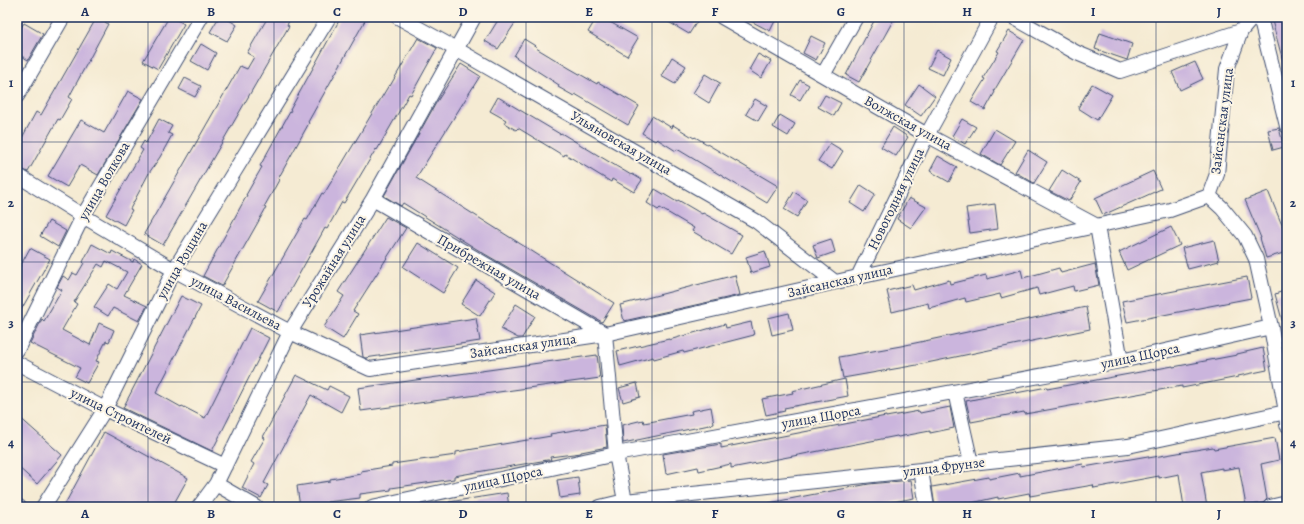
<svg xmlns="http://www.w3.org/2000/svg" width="1304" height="524" viewBox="0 0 1304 524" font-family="Alegreya,serif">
	<rect width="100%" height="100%" fill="#fcf5e5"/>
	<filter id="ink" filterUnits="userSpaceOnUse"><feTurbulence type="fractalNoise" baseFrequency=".025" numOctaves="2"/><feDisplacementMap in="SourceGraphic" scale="8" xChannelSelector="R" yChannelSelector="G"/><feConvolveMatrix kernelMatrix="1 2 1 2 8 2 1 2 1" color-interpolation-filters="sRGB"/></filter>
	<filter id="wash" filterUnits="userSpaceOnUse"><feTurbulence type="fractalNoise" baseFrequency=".012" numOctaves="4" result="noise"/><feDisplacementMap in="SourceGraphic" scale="16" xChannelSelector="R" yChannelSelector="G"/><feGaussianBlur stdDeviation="0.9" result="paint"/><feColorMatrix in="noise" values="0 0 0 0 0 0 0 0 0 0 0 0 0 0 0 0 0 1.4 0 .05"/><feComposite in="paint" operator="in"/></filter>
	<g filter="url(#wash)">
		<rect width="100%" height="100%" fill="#f5ebd3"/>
		<g id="blocks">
			<path fill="#cbb5dd" d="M97 17 108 24 69 97 72 99 60 120 58 119 28 172 17 167V147L36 112 41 115Z
				M169 17H172L184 24 158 69 143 61Z
				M219 17H224L237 25 227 41 210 32Z
				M268 17H291L287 25 289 26 163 245 144 234 240 66 247 69 254 57 247 53Z
				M341 17H367L308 122 309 123 278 179 279 180 264 207 266 208 222 286 203 276 247 195H246L262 167 260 166 291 110H290Z
				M500 17H519L498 49 485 41Z
				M597 17H601L638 38 627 56 588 32Z
				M660 17H693L698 20 689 34Z
				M743 17H777L770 31Z
				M876 17H895L859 82 846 75Z
				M1271 17H1287V65H1284Z
				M24 23 43 34 28 60 17 53V34Z
				M1009 31 1024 40 994 91 995 92 985 110 971 102 985 79 983 78 999 52 997 51Z
				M1100 33 1132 44 1127 60 1095 49Z
				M811 36 825 43 816 60 803 53Z
				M418 38 437 48 411 95 409 94 377 150 376 149 344 203 342 202 327 229 325 228 278 312 258 301 305 219 307 220 322 193 324 194 389 85 390 86Z
				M524 39 537 47 536 48 569 68 597 84 598 82 639 106 628 125 575 94 574 96 558 87 559 85 514 56Z
				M201 44 216 53 207 70 191 61Z
				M937 50 951 58 943 75 928 68Z
				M758 54 771 61 761 78 749 70Z
				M672 57 686 66 675 84 661 76Z
				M1195 62 1203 79 1180 90 1172 72Z
				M461 64 480 76 416 178 614 303 602 322 483 253 403 203 401 206 384 196 436 103Z
				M705 74 720 83 709 103 693 93Z
				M185 78 201 86 195 97 179 89Z
				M800 80 809 85 800 100 791 95Z
				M919 84 935 96 921 116 905 105Z
				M1092 84 1112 95 1097 120 1078 108Z
				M128 91 143 99 98 175 80 165 67 187 48 176 81 120 104 133Z
				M825 95 841 103 834 116 818 107Z
				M498 97 560 134 561 133 631 175 632 174 642 180 634 192 612 179 611 182 565 154 564 156 518 128 516 130 504 123 506 120 490 111Z
				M755 99 767 106 758 121 746 114Z
				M780 115 795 124 788 136 773 127Z
				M652 116 672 128 673 125 694 138 695 137 778 186 767 203 677 149 676 151 657 139 655 141 642 133Z
				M159 119 172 126 168 133 172 135 160 157 149 173 130 209 132 210 124 225 106 215 143 150 140 148 144 141 146 143Z
				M962 119 976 127 965 144 952 136Z
				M893 127 908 137 896 156 881 147Z
				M1279 128 1284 147 1273 150 1268 130Z
				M995 129 1015 141 1000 165 981 154Z
				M830 143 843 151 832 169 818 161Z
				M1028 150 1047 162 1034 183 1015 172Z
				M938 156 957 167 949 182 930 171Z
				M1062 170 1081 182 1069 201 1049 191Z
				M1153 171 1161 189 1103 215 1095 198Z
				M861 185 875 194 864 212 850 203Z
				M655 189 677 202 678 200 702 214 703 213 742 235 731 254 692 231 694 228 660 208 658 210 647 203Z
				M1268 191 1284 230 1287 229V252L1266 258 1260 238H1261L1245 200Z
				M794 192 807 200 797 217 784 209Z
				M909 198 926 207 911 228 897 219Z
				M995 204 998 229 970 233 966 208Z
				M386 217 406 228 353 311 358 314 343 339 324 327 344 296 338 292Z
				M49 221 66 231 58 247 40 236Z
				M1171 227 1180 245 1127 270 1119 252Z
				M831 239 835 252 818 258 813 245Z
				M1214 240 1219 261 1188 269 1182 248Z
				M418 243 458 268 443 293 403 267Z
				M92 244 111 254 112 251 133 262 134 259 142 264 124 295 147 306 139 321 113 308 108 316 94 307 109 284 117 289 127 272 106 261 103 267 98 264 74 302 77 304 62 330 90 345 99 323 114 330 109 342 106 341 96 361 99 362 87 383 75 377 80 368 30 343 42 319 44 321 62 290 57 287 63 276 69 280 73 273 77 275 84 263 83 262Z
				M30 248 50 259 17 317V272Z
				M765 251 770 267 751 273 746 257Z
				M1095 264 1099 285 1074 291 1073 286 1039 295 1037 288 1001 298 1000 294 966 302 965 298 929 308 928 303 892 312 887 291 912 285 914 290 949 280 950 284 986 275 987 279 1021 270 1023 278 1059 268 1061 273Z
				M735 275 740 295 624 321 620 305Z
				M1247 277 1251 298 1127 322 1122 301Z
				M476 280 495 292 480 316 461 304Z
				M1287 290V327H1284L1275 294Z
				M181 296 201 306 156 393 181 407 182 406 205 418 250 328 269 338 212 451 123 408Z
				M516 304 535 316 522 338H518L501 329Z
				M1086 307 1090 329 917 365 843 378 839 357 901 346Z
				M789 313 793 330 772 335 768 318Z
				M476 318 480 341 365 358 363 357 360 335Z
				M751 322 754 335 684 353 683 351 654 359 653 357 620 366 617 351 669 339V340L725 324 726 328Z
				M1263 348 1267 370 1238 376V377L1182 388V386L1025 414 1024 412 971 422 966 401 1015 391 1016 393 1047 387V389L1173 366V367L1237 355V354Z
				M597 355 600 378 361 411 358 388Z
				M296 375 327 390 329 386 349 396 341 412 311 395 264 483 268 485 261 498 242 488 254 464 251 462 265 438 263 437Z
				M845 379 848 396 784 408 785 411 766 415 762 399 793 393 792 391Z
				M637 383 640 397 623 402 619 388Z
				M711 407 714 424 623 443 622 425 643 420 644 423 692 414 691 411Z
				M950 407 954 428 930 433V431L898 437 897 436 731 468V464L699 471 698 467 666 474 663 454 721 444V448L886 416V417L919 411 920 413Z
				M17 415 62 455 37 484 17 466Z
				M605 425 607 447 581 452V453L550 457 551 460H547L454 476V479L391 488V490L360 494V498L327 502 328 505 300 507 297 486 330 481V479L361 474V471L392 466V464L456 455V452L551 436 550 434Z
				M104 432 188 478 172 507H71L65 504Z
				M1275 438 1279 460 1261 464 1267 499 1263 503 1246 506 1239 467 1222 470V468L1201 472 1207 507H1184L1179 474 1159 478V476L1094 488 1093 485 1030 496 1029 493 998 499V497L967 504V502L944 507H935L932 487 989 477V479L1020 473V476L1083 464 1084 467 1148 456V458L1213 447 1214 449Z
				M578 477 580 495 560 498 557 480Z
				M911 480 914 498 888 503 866 507H770L769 503 810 495 869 484Z
				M507 493 509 507H449V502Z"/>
		</g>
	</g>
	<g filter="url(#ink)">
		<use href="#blocks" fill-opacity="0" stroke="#3c4b70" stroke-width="1"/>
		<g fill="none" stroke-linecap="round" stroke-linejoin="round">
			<defs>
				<path id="minor" d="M398 17 456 49 756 221 835 282
					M722 17 927 135 1097 226 1121 361
					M1013 17 1077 53 1120 71 1241 31
					M1260 17 1287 126
					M823 75 856 17
					M17 96 63 17
					M17 175 83 216 174 270 290 332 370 369 605 334 858 277 1170 210 1209 196 1217 174 1227 69 1241 31 1253 17
					M1209 196 1222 208 1245 236 1256 259 1271 327 1286 412 1287 425
					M373 199 605 334 616 454 625 501
					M858 277 927 135 992 17
					M17 350 83 216 201 17
					M17 363 105 409 225 466
					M955 392 971 463
					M921 470 927 507
					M216 484 256 507
					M17 506 19 507
					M43 507 105 409 174 270 329 17
					M199 507 216 484 290 332 373 199 474 17
					M372 507 616 454 1121 361 1271 327
					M600 507 625 501 921 470 971 463 1128 446 1286 412
					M1270 507 1287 503"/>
			</defs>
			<use href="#minor" stroke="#3c4b70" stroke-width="16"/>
			<use href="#minor" stroke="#fff" stroke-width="14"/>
		</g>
	</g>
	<path fill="none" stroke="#1b2f5e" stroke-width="1" stroke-opacity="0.55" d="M148 17V507M274 17V507M400 17V507M526 17V507M652 17V507M778 17V507M904 17V507M1030 17V507M1156 17V507M17 142H1287M17 262H1287M17 382H1287"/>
	<g text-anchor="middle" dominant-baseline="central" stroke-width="4" stroke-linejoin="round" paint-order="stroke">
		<g font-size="14" fill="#1b2f5e" stroke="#fcf5e5">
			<text transform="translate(1222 121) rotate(-83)">Зайсанская улица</text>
			<text transform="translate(908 123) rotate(29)">Волжская улица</text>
			<text transform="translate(621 143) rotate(30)">Ульяновская улица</text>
			<text transform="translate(104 181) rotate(-60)">улица Волкова</text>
			<text transform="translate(896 199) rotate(-64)">Новогодняя улица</text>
			<text transform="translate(182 260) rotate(-60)">улица Рощина</text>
			<text transform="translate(334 261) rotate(-58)">Урожайная улица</text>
			<text transform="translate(489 267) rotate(30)">Прибрежная улица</text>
			<text transform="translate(840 281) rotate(-13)">Зайсанская улица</text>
			<text transform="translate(236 303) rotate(28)">улица Васильева</text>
			<text transform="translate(523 346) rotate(-8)">Зайсанская улица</text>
			<text transform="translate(1140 356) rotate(-12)">улица Щорса</text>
			<text transform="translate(121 416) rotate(26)">улица Строителей</text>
			<text transform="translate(821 417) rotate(-10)">улица Щорса</text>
			<text transform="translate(944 467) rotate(-7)">улица Фрунзе</text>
			<text transform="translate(503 479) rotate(-12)">улица Щорса</text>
		</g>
	</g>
	<rect width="1304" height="524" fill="none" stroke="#fcf5e5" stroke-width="44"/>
	<rect x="22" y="22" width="1260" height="480" fill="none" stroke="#1b2f5e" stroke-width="1.5"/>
	<g font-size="13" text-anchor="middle" font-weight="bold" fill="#1b2f5e">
		<text x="85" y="16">A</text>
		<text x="211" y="16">B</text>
		<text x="337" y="16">C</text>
		<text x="463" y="16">D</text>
		<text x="589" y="16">E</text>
		<text x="715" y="16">F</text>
		<text x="841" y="16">G</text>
		<text x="967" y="16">H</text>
		<text x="1093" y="16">I</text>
		<text x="1219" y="16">J</text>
		<text x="11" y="87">1</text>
		<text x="1293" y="87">1</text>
		<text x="11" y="207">2</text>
		<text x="1293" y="207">2</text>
		<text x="11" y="327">3</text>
		<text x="1293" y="327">3</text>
		<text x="11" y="447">4</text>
		<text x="1293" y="447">4</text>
		<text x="85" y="518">A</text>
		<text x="211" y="518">B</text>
		<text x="337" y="518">C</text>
		<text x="463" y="518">D</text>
		<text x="589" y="518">E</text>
		<text x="715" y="518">F</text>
		<text x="841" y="518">G</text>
		<text x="967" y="518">H</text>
		<text x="1093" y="518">I</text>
		<text x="1219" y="518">J</text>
	</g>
</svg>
